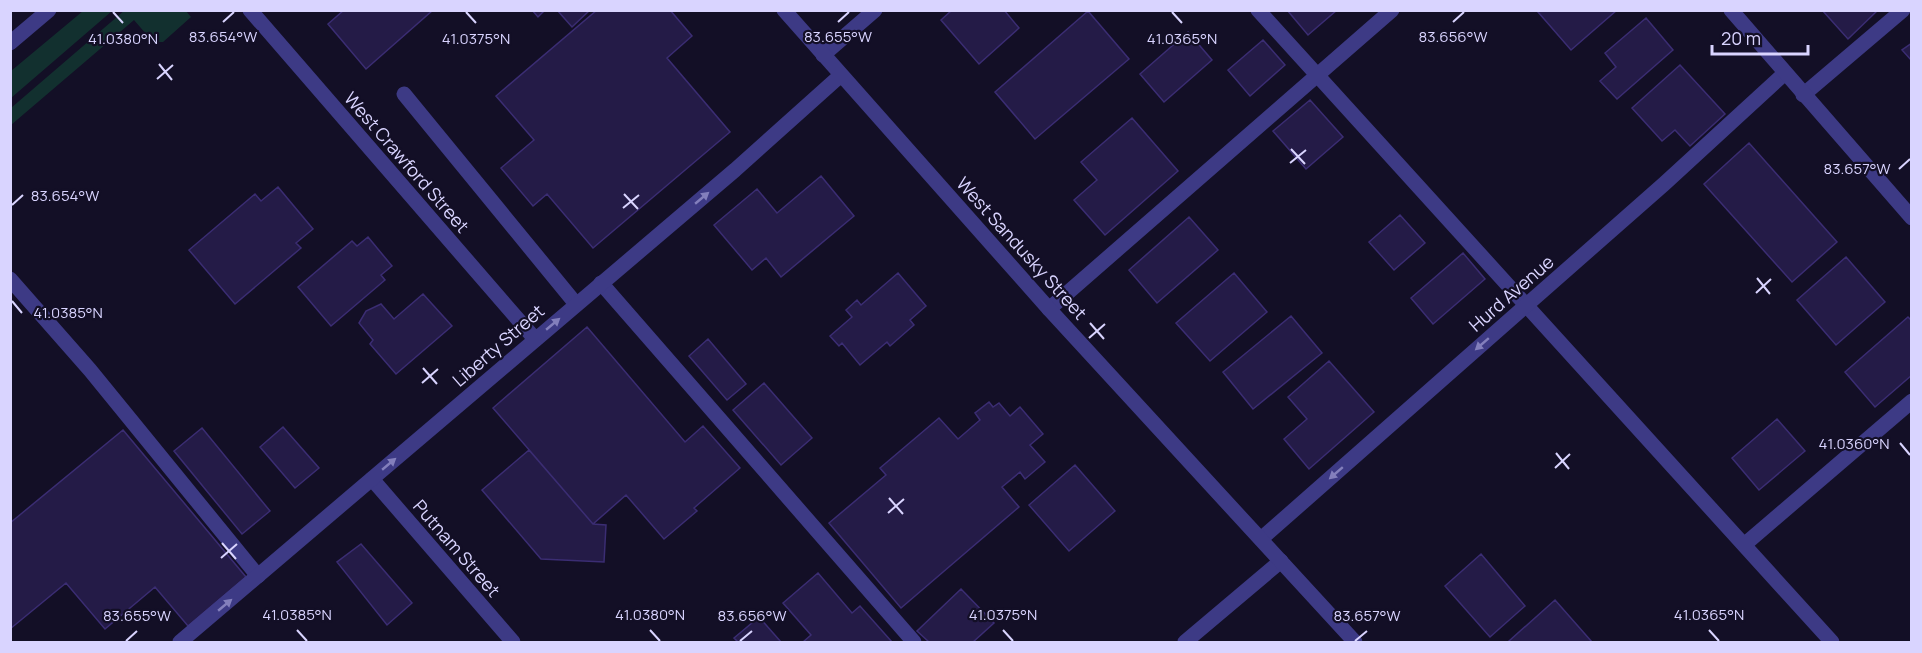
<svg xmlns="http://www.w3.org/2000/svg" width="1922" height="653" viewBox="0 0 1922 653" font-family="Manrope,sans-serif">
	<rect width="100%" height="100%" fill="#130f26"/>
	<path fill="#12302f" d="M125 10 186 11 191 17 163 42H153L134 20 11 125V108Z
		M83 11H112L11 98V71Z"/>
	<path fill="#241b47" stroke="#3b2d73" stroke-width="1.5" d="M344 10H433L366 69 328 24Z
		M532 10H545L538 17Z
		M557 10H590L572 27Z
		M597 10H670L692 36 667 58 730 132 593 248 547 194 533 206 501 168 534 140 496 96Z
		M952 10H1004L1019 28 979 64 941 20Z
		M1287 10H1337L1308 35Z
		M1540 10H1617L1571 50 1538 12Z
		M1822 10H1878L1848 39Z
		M1088 11 1129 59 1035 139 995 92Z
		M1646 18 1673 50 1617 99 1600 81 1616 67 1605 53Z
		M1188 32 1212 60 1164 102 1140 74Z
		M1263 40 1285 65 1250 96 1228 70Z
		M1912 43V61L1902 50Z
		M1680 65 1725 114 1690 146 1675 130 1662 141 1632 108Z
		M1310 100 1343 137 1306 169 1273 131Z
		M1132 118 1178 171 1105 235 1074 200 1097 180 1081 162Z
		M1749 143 1837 242 1792 282 1704 184Z
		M821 176 854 216 781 277 766 258 752 270 714 225 757 189 777 213Z
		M278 187 313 229 296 243 301 248 235 304 189 250 255 194 261 201Z
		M1400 215 1425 243 1394 270 1369 242Z
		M1189 217 1218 250 1157 303 1129 270Z
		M368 237 392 266 381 275 385 280 331 326 298 287 352 241 357 246Z
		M1463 253 1485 279 1433 324 1411 298Z
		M1846 257 1885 302 1836 345 1797 300Z
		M898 273 926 306 910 320 914 325 890 346 887 342 860 365 842 343 839 346 830 336 852 317 846 310 857 300 861 305Z
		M1234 273 1267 312 1210 361 1176 323Z
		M423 294 452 326 396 374 370 344 373 340 359 323 366 311 381 304 394 319Z
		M1291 316 1322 353 1253 409 1223 372Z
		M1908 317 1912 321V375L1875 407 1845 372Z
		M587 327 685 442 703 426 740 468 694 508 697 511 664 539 626 495 593 524 493 408Z
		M708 339 746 384 727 400 689 356Z
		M1329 361 1374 412 1309 469 1284 439 1307 419 1288 397Z
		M764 383 812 438 781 465 733 410Z
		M989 402 993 407 999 403 1010 416 1020 407 1043 434 1030 445 1045 462 1025 479 1020 472 1002 487 1019 507 901 608 829 523 886 475 880 468 939 418 958 439 980 420 975 413Z
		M1777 419 1805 451 1759 490 1732 458Z
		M283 427 319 468 295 488 260 447Z
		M202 428 270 511 242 534 174 451Z
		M123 430 246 577 188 626 155 587 105 629 66 583 10 629V523Z
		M529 450 593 524 606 525 604 562 541 559 482 490Z
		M1075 465 1115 511 1069 551 1029 505Z
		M361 544 412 603 387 625 337 562Z
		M1481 554 1525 606 1490 637 1445 586Z
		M818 573 852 613 860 606 892 642H803L811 635 783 603Z
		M961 589 994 623 973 642H929L917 631Z
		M1555 600 1592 642H1510L1509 641Z
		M759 617 781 642H738L734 638Z"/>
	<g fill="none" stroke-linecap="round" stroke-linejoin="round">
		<path stroke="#3d3a85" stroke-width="15" d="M1258 10 1832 642
			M404 94 576 304
			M10 279 90 370 258 576
			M601 283 914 642
			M1049 309 1392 10
			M1744 545 1912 401"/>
		<path stroke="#3d3a85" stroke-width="15" d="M10 43 49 10
			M823 55 875 10
			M1803 95 1903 10
			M372 479 513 642
			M1261 539 1664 184 1785 73
			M1185 642 1281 561"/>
		<path stroke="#3d3a85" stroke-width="15" d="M250 10 535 339
			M784 10 1049 309 1355 642
			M1731 10 1912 218
			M180 642 735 170 841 75"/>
	</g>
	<defs><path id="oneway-solid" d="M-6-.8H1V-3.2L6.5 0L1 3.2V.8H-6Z" transform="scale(1.5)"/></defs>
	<g fill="#837fbc">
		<use href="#oneway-solid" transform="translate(702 198) rotate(-40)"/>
		<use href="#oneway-solid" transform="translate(553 324) rotate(-40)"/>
		<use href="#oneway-solid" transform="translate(1482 344) rotate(139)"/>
		<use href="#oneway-solid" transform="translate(389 464) rotate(-40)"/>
		<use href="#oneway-solid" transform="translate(1336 473) rotate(139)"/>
		<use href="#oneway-solid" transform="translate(225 605) rotate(-40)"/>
	</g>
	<path fill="none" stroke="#d9d4ff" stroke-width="2" d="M113 12 123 23M466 12 476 23M1172 12 1182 23M223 22 234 12M838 22 849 12M1453 22 1464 12M159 64 172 80M157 79 173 65M1291 149 1305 164M1290 163 1306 150M1899 169 1910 159M624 194 638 209M12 205 23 195M623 208 639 195M1757 278 1770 294M1756 293 1771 279M12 301 22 313M1090 323 1104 339M1089 338 1105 324M423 368 437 384M422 383 438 369M1900 443 1910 455M1556 453 1569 469M1555 468 1570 454M889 498 903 514M888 513 904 499M222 543 236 559M221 558 237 544M297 630 307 641M650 630 660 641M1003 630 1013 641M1709 630 1719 641M126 641 137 631M740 641 752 631M1355 641 1367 631"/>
	<g text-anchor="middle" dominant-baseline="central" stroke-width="4.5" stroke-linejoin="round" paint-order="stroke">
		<g font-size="18" fill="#d9d4ff" stroke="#130f26">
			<text transform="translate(407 162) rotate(49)">West Crawford Street</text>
			<text transform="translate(1022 248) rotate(48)">West Sandusky Street</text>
			<text transform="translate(1511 293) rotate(-41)">Hurd Avenue</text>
			<text transform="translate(498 345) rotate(-41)">Liberty Street</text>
			<text transform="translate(457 548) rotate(49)">Putnam Street</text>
		</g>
	</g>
	<g font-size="15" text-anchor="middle" fill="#d9d4ff" stroke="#130f26" stroke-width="4.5" stroke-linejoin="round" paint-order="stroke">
		<text x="223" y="42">83.654°W</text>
		<text x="838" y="42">83.655°W</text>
		<text x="1453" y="42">83.656°W</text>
		<text x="123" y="44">41.0380°N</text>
		<text x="476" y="44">41.0375°N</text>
		<text x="1182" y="44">41.0365°N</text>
		<text x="1857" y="174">83.657°W</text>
		<text x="65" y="201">83.654°W</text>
		<text x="68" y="318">41.0385°N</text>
		<text x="1854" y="449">41.0360°N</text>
		<text x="297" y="620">41.0385°N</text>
		<text x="650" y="620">41.0380°N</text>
		<text x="1003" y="620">41.0375°N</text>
		<text x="1709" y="620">41.0365°N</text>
		<text x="137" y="621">83.655°W</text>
		<text x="752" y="621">83.656°W</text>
		<text x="1367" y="621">83.657°W</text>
	</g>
	<rect width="1922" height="653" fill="none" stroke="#d9d4ff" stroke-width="24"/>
	<path d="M1712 45v9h96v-9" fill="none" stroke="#d9d4ff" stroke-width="3"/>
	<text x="1721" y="45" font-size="18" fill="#d9d4ff" stroke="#130f26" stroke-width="4.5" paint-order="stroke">20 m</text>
</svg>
